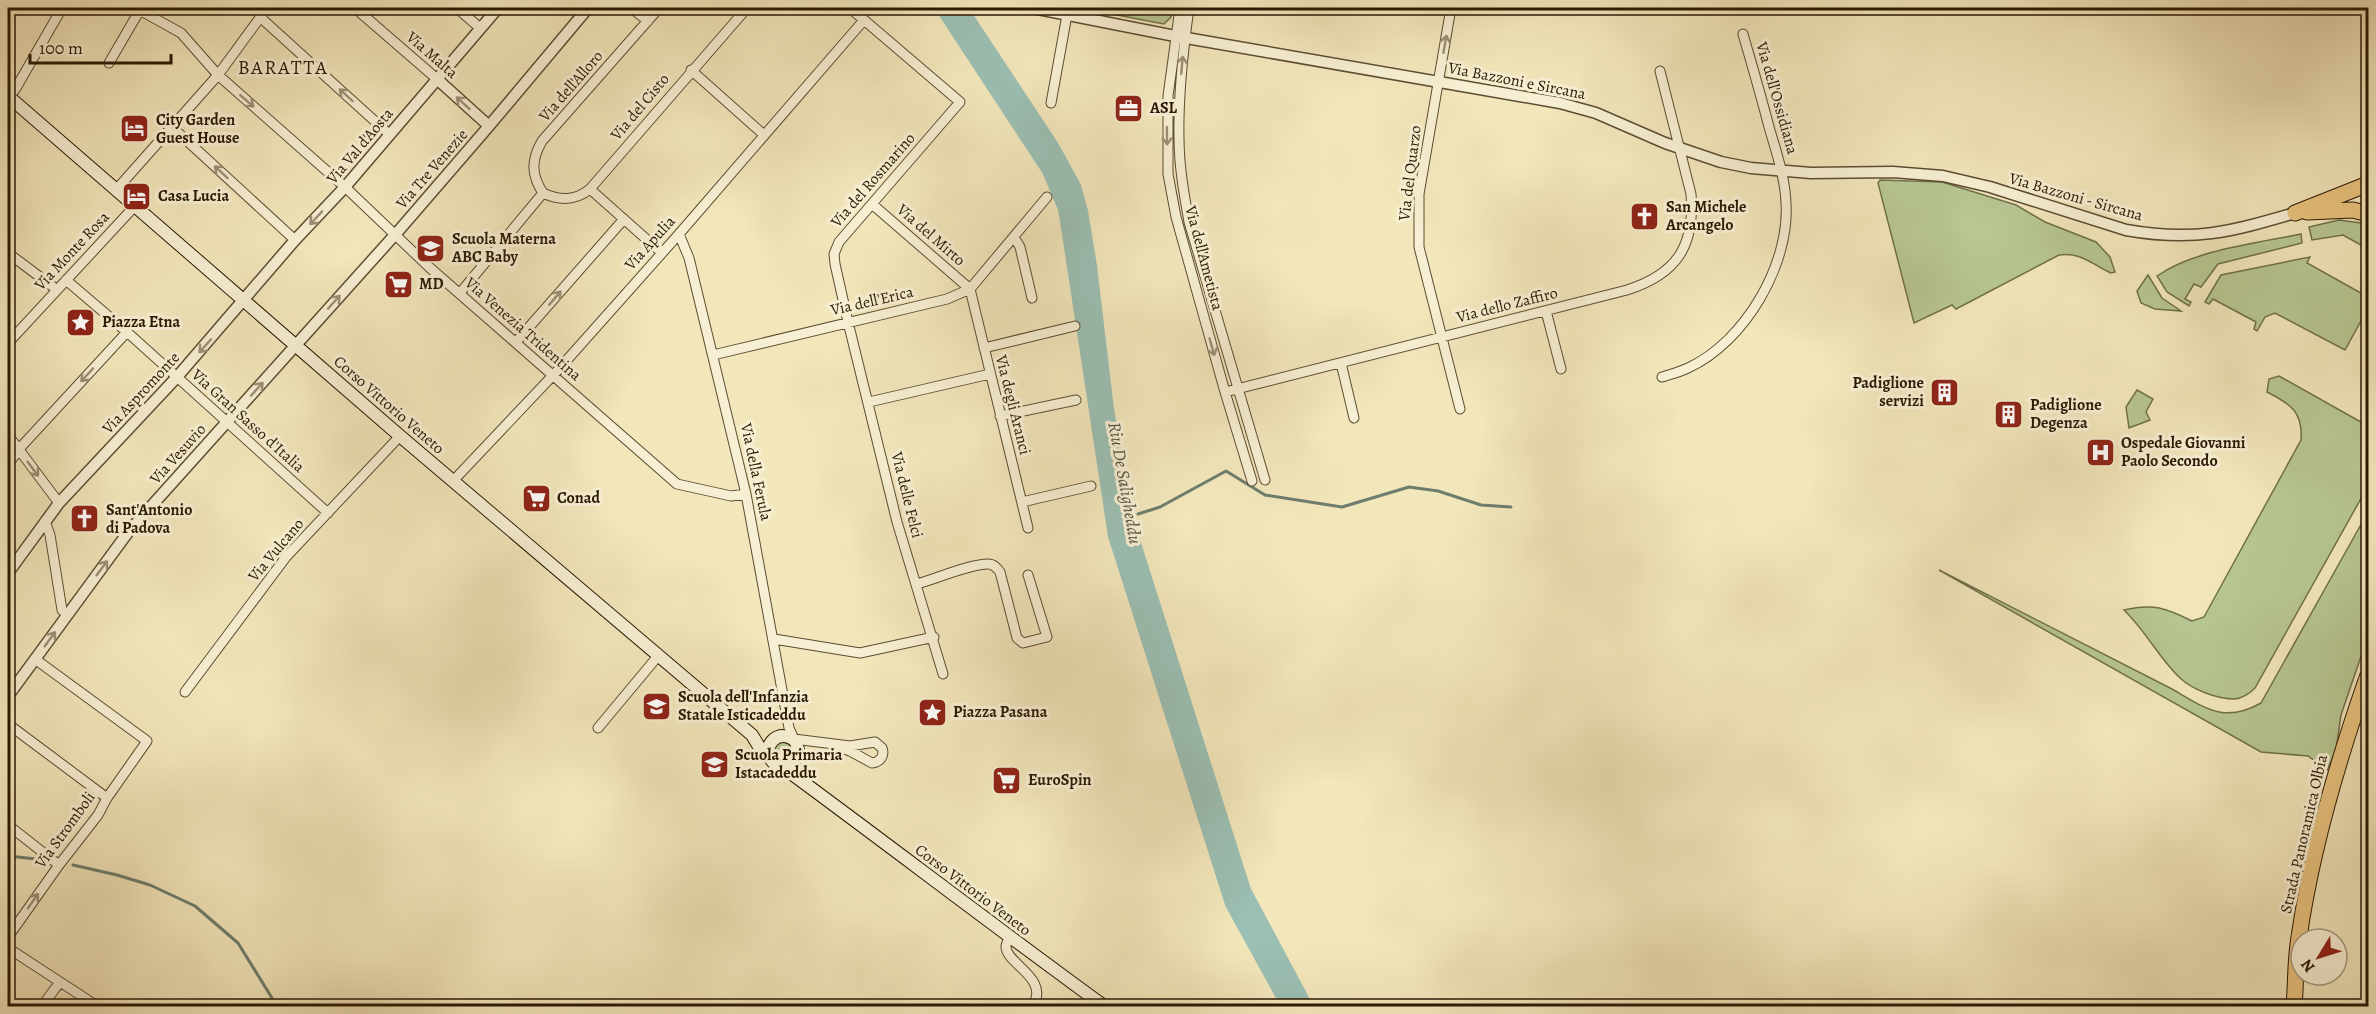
<svg xmlns="http://www.w3.org/2000/svg" width="2376" height="1014" viewBox="0 0 2376 1014" font-family="Alegreya,serif">
	<rect width="100%" height="100%" fill="#f2e6bb"/>
	<filter id="stains"><feTurbulence type="fractalNoise" baseFrequency=".00333" numOctaves="4"/><feColorMatrix values="0 0 0 0 .2 0 0 0 0 .09 0 0 0 0 .02 0 0 0 .5 -.17"/></filter>
	<radialGradient id="worn" r=".72"><stop offset=".6" stop-color="#630" stop-opacity="0"/><stop offset="1" stop-color="#630" stop-opacity=".3"/></radialGradient>
	<path fill="#b7c692" stroke="#70704b" stroke-width="1.5" d="M1080 8H1173L1171 17 1164 24Z
		M1880 180 1942 182 2016 205 2045 222 2096 242 2110 257 2115 272 2111 273C2091 264 2082 252 2059 255L1956 309 1952 305 1914 323 1878 183Z
		M2339 220 2368 224V249L2343 235 2312 240 2309 227Z
		M2301 234 2302 243 2218 264 2201 287 2194 284 2185 299 2191 302 2189 306 2167 292 2157 276C2194 250 2257 243 2301 234Z
		M2310 257 2307 263 2368 297V308L2345 350 2275 313 2265 317 2257 331 2254 329 2256 322 2213 299 2209 304 2205 302 2221 275Z
		M2148 275 2162 298 2181 311 2155 309 2141 303 2137 291Z
		M2279 376 2368 426V486L2255 688C2250 693 2243 698 2235 699 2217 699 2193 690 2180 678 2159 658 2145 630 2124 610 2153 603 2166 608 2192 621L2204 617 2301 440C2303 412 2291 404 2267 392L2269 379Z
		M2137 390 2153 399 2146 412 2150 420 2129 428 2126 407Z
		M2368 512V636L2341 715 2336 751 2327 770 2308 756 2261 752 1939 570 2172 689C2205 708 2224 724 2261 703Z
		M774 751a10 10 0 1 1 20 0a10 10 0 1 1-20 0Z"/>
	<g fill="none" stroke-linecap="round" stroke-linejoin="round">
		<path stroke="#6e7d6d" stroke-width="3" d="M1115 508 1120 512
			M1138 514 1160 507 1226 471 1265 495 1342 507 1409 487 1438 491 1481 505 1511 507
			M8 856 36 859
			M73 865 117 875 150 885 195 906 238 943 277 1006"/>
		<path stroke="#9bbfb3" stroke-width="10" d="M940 8 1047 171 1063 209 1067 234 1113 536 1230 904 1286 1006
			M963 8 1054 146 1076 186 1083 211 1092 266 1109 409 1127 515 1246 890 1308 1006"/>
		<path stroke="#9bbfb3" stroke-width="16" d="M950 8 1053 167 1069 201 1077 237 1115 508 1231 882 1240 903 1296 1006"/>
		<defs>
			<path id="minor" d="M136 8 181 33 218 75 345 187 429 267 677 484 731 496 746 494
				M355 8 437 79
				M457 8 480 28
				M631 8 648 21
				M850 8 960 102 839 242 834 254 835 264 848 322 897 522 943 674
				M1180 8 1168 96V174L1176 217 1225 392 1252 481
				M1189 8C1183 51 1178 94 1179 138 1179 166 1184 194 1189 222L1265 480
				M1451 8 1419 194V247L1460 409
				M260 17 389 134
				M109 63 141 8
				M691 70 764 135
				M9 97 16 88 62 8
				M1051 103 1067 15
				M172 127 295 240
				M590 189 662 253
				M116 190 218 75 267 8
				M543 193C560 201 575 201 590 189L747 8
				M543 193C531 175 531 160 542 141L659 8
				M872 204 970 289
				M679 234 689 258 746 494 789 728 794 739 850 746 875 742 882 748C885 756 880 762 872 763L850 751 836 746
				M1014 237 1020 247 1032 298
				M8 253 56 289
				M66 280 127 332 328 513
				M970 289 1028 528
				M460 293 543 193
				M1546 311 1561 369
				M516 342 624 219
				M8 343 134 207
				M984 348 1075 326
				M713 355 947 299 970 289 1047 197
				M1341 363 1354 418
				M1662 377C1671 374 1680 372 1688 368 1745 342 1790 264 1786 203 1785 177 1776 151 1769 127 1761 96 1752 65 1743 34
				M1225 392 1627 290C1677 274 1695 246 1691 194L1660 71
				M869 402 990 374
				M1000 416 1076 400
				M8 435 59 503
				M8 465 19 449 127 332
				M453 481 558 370 679 234 864 20
				M1022 502 1091 486
				M45 521 50 535 62 610 67 615
				M917 584C935 579 970 564 988 564 994 564 997 568 1000 572L1017 638 1023 643 1047 637 1028 575
				M774 639 860 653 934 637
				M185 692 286 557 400 436
				M8 724 107 798
				M598 728 658 656
				M8 825 59 865
				M8 937 59 865 98 815 107 798 147 741 35 659
				M1009 937C1009 939 1006 944 1006 946 1005 964 1050 977 1033 1006
				M8 948 97 1006
				M42 1006 60 982"/>
			<path id="tertiary" d="M1033 8 1175 36 1560 103 1596 113 1665 143 1721 162 1751 168 1811 173 1893 172 1943 176 1990 187 2126 230C2194 242 2230 232 2295 213
				M437 79 489 126
				M8 573 59 503 177 377 295 240 345 187 498 8
				M8 696 129 531 401 228 489 126 588 8"/>
			<path id="secondary" d="M8 96 400 436 752 735 761 750 769 754
				M781 766 793 764 799 754 796 742C780 726 759 746 773 762 776 766 783 768 788 771 894 849 998 929 1104 1006"/>
			<path id="trunk" d="M2307 212 2353 210 2368 214
				M2295 213 2368 184
				M2294 1006C2296 984 2295 960 2299 937 2312 847 2338 760 2368 675"/>
		</defs>
		<use href="#minor" stroke="#5c4c32" stroke-width="11"/>
		<use href="#tertiary" stroke="#5c4c32" stroke-width="13"/>
		<use href="#secondary" stroke="#2a1904" stroke-width="14"/>
		<use href="#trunk" stroke="#2a1904" stroke-width="17"/>
		<use href="#minor" stroke="#f7efd3" stroke-width="9"/>
		<use href="#tertiary" stroke="#f7efd3" stroke-width="10"/>
		<use href="#secondary" stroke="#f7efd3" stroke-width="12"/>
		<use href="#trunk" stroke="#e9c37e" stroke-width="15"/>
	</g>
	<defs><path id="oneway-shaft" d="M-6 0H5M1.5-3L5.5 0L1.5 3" fill="none" stroke-width="1.6" stroke-linecap="round" stroke-linejoin="round" transform="scale(1.5)"/></defs>
	<g stroke="#9b8f76">
		<use href="#oneway-shaft" transform="translate(1445 44) rotate(-80)"/>
		<use href="#oneway-shaft" transform="translate(1182 65) rotate(-85)"/>
		<use href="#oneway-shaft" transform="translate(346 95) rotate(-138)"/>
		<use href="#oneway-shaft" transform="translate(247 101) rotate(41)"/>
		<use href="#oneway-shaft" transform="translate(463 103) rotate(-138)"/>
		<use href="#oneway-shaft" transform="translate(1167 136) rotate(89)"/>
		<use href="#oneway-shaft" transform="translate(221 172) rotate(-137)"/>
		<use href="#oneway-shaft" transform="translate(316 218) rotate(133)"/>
		<use href="#oneway-shaft" transform="translate(555 298) rotate(-49)"/>
		<use href="#oneway-shaft" transform="translate(334 302) rotate(-48)"/>
		<use href="#oneway-shaft" transform="translate(205 346) rotate(132)"/>
		<use href="#oneway-shaft" transform="translate(1212 347) rotate(74)"/>
		<use href="#oneway-shaft" transform="translate(87 375) rotate(133)"/>
		<use href="#oneway-shaft" transform="translate(257 389) rotate(-48)"/>
		<use href="#oneway-shaft" transform="translate(33 469) rotate(53)"/>
		<use href="#oneway-shaft" transform="translate(102 568) rotate(-53)"/>
		<use href="#oneway-shaft" transform="translate(50 639) rotate(-54)"/>
		<use href="#oneway-shaft" transform="translate(33 901) rotate(-55)"/>
	</g>
	<defs>
		<symbol id="office-square" viewBox="-11 -11 22 22"><rect x="-9" y="-9" width="18" height="18" rx="4" fill="#8f2418" stroke="#f7efd3"/><path d="M-6-3h4V-5.5h4V-3h4V5H-6ZM-1-4.5V-3h2v-1.5ZM-6 0V1H6V0Z" fill="#fff"/></symbol>
		<symbol id="hotel-square" viewBox="-11 -11 22 22"><rect x="-9" y="-9" width="18" height="18" rx="4" fill="#8f2418" stroke="#f7efd3"/><path d="M-6-4.5h1.5V1H6V5H4.5V3h-9V5H-6ZM-4 0a1.8 1.8 0 1 1 3.6 0ZM.5 0V-2.5h3Q6-2.5 6 0Z" fill="#fff"/></symbol>
		<symbol id="church-square" viewBox="-11 -11 22 22"><rect x="-9" y="-9" width="18" height="18" rx="4" fill="#8f2418" stroke="#f7efd3"/><path d="M-1.2-6h2.4v3.5h3.3v2.4h-3.3V6h-2.4V-.1h-3.3v-2.4h3.3Z" fill="#fff"/></symbol>
		<symbol id="school-square" viewBox="-11 -11 22 22"><rect x="-9" y="-9" width="18" height="18" rx="4" fill="#8f2418" stroke="#f7efd3"/><path d="M0-5L7-2L0 1L-7-2ZM-4 1L0 2.5L4 1V4Q0 6-4 4Z" fill="#fff"/></symbol>
		<symbol id="supermarket-square" viewBox="-11 -11 22 22"><rect x="-9" y="-9" width="18" height="18" rx="4" fill="#8f2418" stroke="#f7efd3"/><path d="M-6-5.5h2.5l.6 2H6L4.5 2H-2.5L-4.4-4H-6ZM-1.5 3.2a1.3 1.3 0 1 0 .1 0ZM3 3.2a1.3 1.3 0 1 0 .1 0Z" fill="#fff"/></symbol>
		<symbol id="sight-square" viewBox="-11 -11 22 22"><rect x="-9" y="-9" width="18" height="18" rx="4" fill="#8f2418" stroke="#f7efd3"/><path d="M0-6L1.8-2.2L6-1.7L2.9 1.2L3.7 5.4L0 3.3L-3.7 5.4L-2.9 1.2L-6-1.7L-1.8-2.2Z" fill="#fff"/></symbol>
		<symbol id="building-square" viewBox="-11 -11 22 22"><rect x="-9" y="-9" width="18" height="18" rx="4" fill="#8f2418" stroke="#f7efd3"/><path d="M-4-6H4V6H1V3H-1V6H-4ZM-2.5-4.3h1.7v1.8h-1.7ZM.8-4.3h1.7v1.8H.8ZM-2.5-1h1.7V.8h-1.7ZM.8-1h1.7V.8H.8Z" fill="#fff"/></symbol>
		<symbol id="hospital-square" viewBox="-11 -11 22 22"><rect x="-9" y="-9" width="18" height="18" rx="4" fill="#8f2418" stroke="#f7efd3"/><path d="M-5-5h3v3.5h4V-5h3V5h-3V1.5h-4V5h-3Z" fill="#fff"/></symbol>
	</defs>
	<g fill-rule="evenodd">
		<use href="#office-square" x="1112" y="92" width="33" height="33"/>
		<use href="#hotel-square" x="118" y="112" width="33" height="33"/>
		<use href="#hotel-square" x="120" y="180" width="33" height="33"/>
		<use href="#church-square" x="1628" y="200" width="33" height="33"/>
		<use href="#school-square" x="414" y="232" width="33" height="33"/>
		<use href="#supermarket-square" x="382" y="268" width="33" height="33"/>
		<use href="#sight-square" x="64" y="306" width="33" height="33"/>
		<use href="#building-square" x="1928" y="376" width="33" height="33"/>
		<use href="#building-square" x="1992" y="398" width="33" height="33"/>
		<use href="#hospital-square" x="2084" y="436" width="33" height="33"/>
		<use href="#supermarket-square" x="520" y="482" width="33" height="33"/>
		<use href="#church-square" x="68" y="502" width="33" height="33"/>
		<use href="#school-square" x="640" y="690" width="33" height="33"/>
		<use href="#sight-square" x="916" y="696" width="33" height="33"/>
		<use href="#school-square" x="698" y="748" width="33" height="33"/>
		<use href="#supermarket-square" x="990" y="764" width="33" height="33"/>
	</g>
	<g text-anchor="middle" dominant-baseline="central" stroke-width="6" stroke-linejoin="round" paint-order="stroke">
		<g font-size="16" fill="#2a1904" stroke="#f7efd3">
			<text transform="translate(432 55) rotate(41)">Via Malta</text>
			<text transform="translate(1517 81) rotate(11)">Via Bazzoni e Sircana</text>
			<text transform="translate(571 86) rotate(-49)">Via dell'Alloro</text>
			<text transform="translate(1777 98) rotate(74)">Via dell'Ossidiana</text>
			<text transform="translate(640 107) rotate(-50)">Via del Cisto</text>
			<text transform="translate(360 146) rotate(-50)">Via Val d'Aosta</text>
			<text transform="translate(432 169) rotate(-49)">Via Tre Venezie</text>
			<text transform="translate(1410 173) rotate(-83)">Via del Quarzo</text>
			<text transform="translate(873 180) rotate(-49)">Via del Rosmarino</text>
			<text transform="translate(2076 197) rotate(16)">Via Bazzoni - Sircana</text>
			<text transform="translate(931 235) rotate(41)">Via del Mirto</text>
			<text transform="translate(650 243) rotate(-48)">Via Apulia</text>
			<text transform="translate(72 251) rotate(-47)">Via Monte Rosa</text>
			<text transform="translate(1204 258) rotate(75)">Via dell'Ametista</text>
			<text transform="translate(872 301) rotate(-13)">Via dell'Erica</text>
			<text transform="translate(1507 305) rotate(-14)">Via dello Zaffiro</text>
			<text transform="translate(523 329) rotate(41)">Via Venezia Tridentina</text>
			<text transform="translate(141 393) rotate(-47)">Via Aspromonte</text>
			<text transform="translate(389 405) rotate(41)">Corso Vittorio Veneto</text>
			<text transform="translate(1013 405) rotate(76)">Via degli Aranci</text>
			<text transform="translate(248 421) rotate(42)">Via Gran Sasso d'Italia</text>
			<text transform="translate(178 454) rotate(-48)">Via Vesuvio</text>
			<text transform="translate(756 472) rotate(78)">Via della Ferula</text>
			<text transform="translate(907 495) rotate(76)">Via delle Felci</text>
			<text transform="translate(276 550) rotate(-50)">Via Vulcano</text>
			<text transform="translate(65 830) rotate(-54)">Via Stromboli</text>
			<text transform="translate(2304 834) rotate(-77)">Strada Panoramica Olbia</text>
			<text transform="translate(973 890) rotate(37)">Corso Vittorio Veneto</text>
		</g>
		<g font-size="16" font-weight="bold" fill="#2a1904" stroke="#f7efd3" text-anchor="start">
			<text x="1150" y="108">ASL</text>
			<text x="156" y="120">City Garden<tspan x="156" dy="18">Guest House</tspan></text>
			<text x="158" y="196">Casa Lucia</text>
			<text x="1666" y="207">San Michele<tspan x="1666" dy="18">Arcangelo</tspan></text>
			<text x="452" y="239">Scuola Materna<tspan x="452" dy="18">ABC Baby</tspan></text>
			<text x="419" y="284">MD</text>
			<text x="102" y="322">Piazza Etna</text>
			<text x="1924" y="383" text-anchor="end">Padiglione<tspan x="1924" dy="18">servizi</tspan></text>
			<text x="2030" y="405">Padiglione<tspan x="2030" dy="18">Degenza</tspan></text>
			<text x="2121" y="443">Ospedale Giovanni<tspan x="2121" dy="18">Paolo Secondo</tspan></text>
			<text x="557" y="498">Conad</text>
			<text x="106" y="510">Sant'Antonio<tspan x="106" dy="18">di Padova</tspan></text>
			<text x="678" y="697">Scuola dell'Infanzia<tspan x="678" dy="18">Statale Isticadeddu</tspan></text>
			<text x="953" y="712">Piazza Pasana</text>
			<text x="735" y="755">Scuola Primaria<tspan x="735" dy="18">Istacadeddu</tspan></text>
			<text x="1028" y="780">EuroSpin</text>
		</g>
		<g font-size="18" font-style="italic" fill="#525341" stroke="#f7efd3">
			<text transform="translate(1125 483) rotate(80)">Riu De Saligheddu</text>
		</g>
		<g font-size="20" letter-spacing="1.5" fill="#2a1904" stroke="#f7efd3">
			<text x="283" y="67">BARATTA</text>
		</g>
	</g>
	<rect width="2376" height="1014" fill="none" stroke="#f2e6bb" stroke-width="30"/>
	<rect x="9" y="9" width="2358" height="996" fill="none" stroke="#2a1904" stroke-width="3"/>
	<rect x="15" y="15" width="2346" height="984" fill="none" stroke="#2a1904" stroke-width="1.5"/>
	<g transform="translate(2319 957) rotate(232)"><circle r="28" fill="#f7efd3" stroke="#a59980" stroke-width="1.5"/>
	<path d="M0-4.5L10 22L0 15L-10 22Z" fill="#8f2418"/>
	<text y="-9" font-size="16" font-weight="bold" text-anchor="middle" fill="#2a1904">N</text>
	</g>
	<path d="M30 54v9h141v-9" fill="none" stroke="#2a1904" stroke-width="3"/>
	<text x="39" y="54" font-size="18" fill="#2a1904" stroke="#f7efd3" stroke-width="4.5" paint-order="stroke">100 m</text>
	<rect width="100%" height="100%" filter="url(#stains)"/>
	<rect width="100%" height="100%" fill="url(#worn)"/>
</svg>
